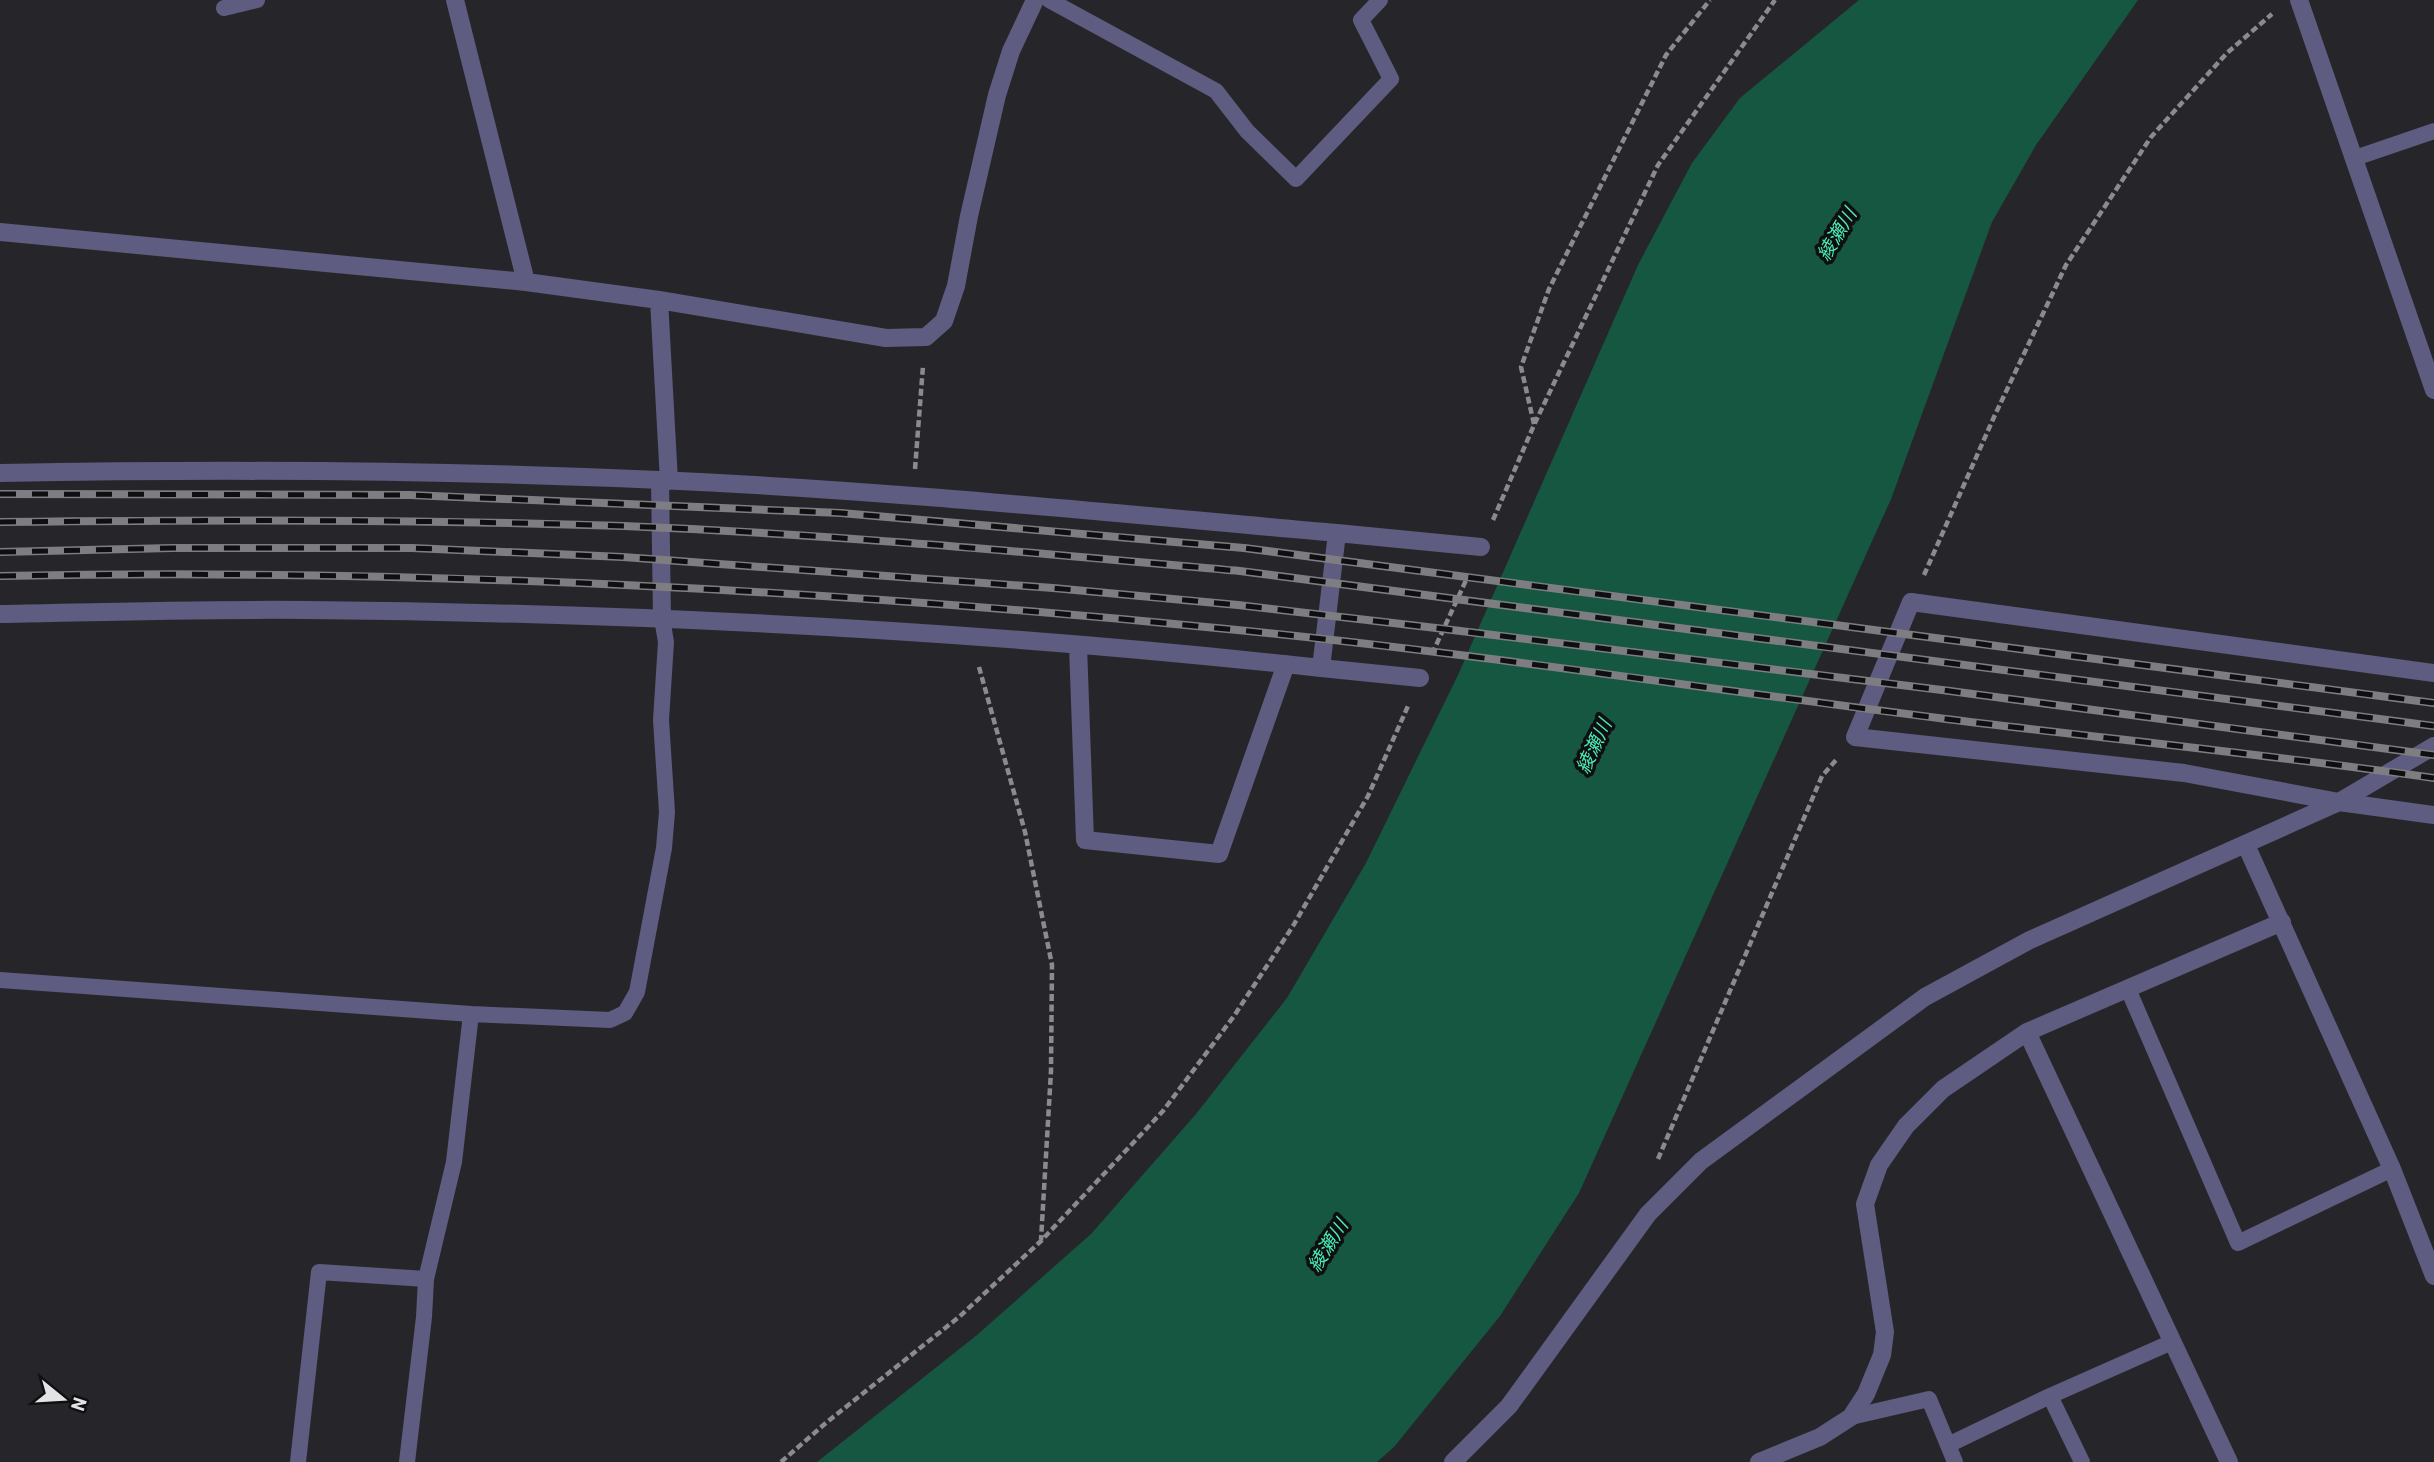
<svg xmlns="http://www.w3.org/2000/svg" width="2434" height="1462" viewBox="0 0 2434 1462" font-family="Barlow,'Noto Sans JP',sans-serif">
	<rect width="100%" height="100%" fill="#26262a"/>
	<path fill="#165741" d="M1859 0H2138L2036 145 1992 222 1891 499 1579 1193 1500 1316 1394 1447 1377 1462H817L977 1335 1092 1233 1196 1114 1287 998 1366 863 1458 675 1638 265 1692 163 1740 98Z"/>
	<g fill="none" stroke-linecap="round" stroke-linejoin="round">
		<path stroke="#8b8b8f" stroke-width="4.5" stroke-dasharray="7 3.5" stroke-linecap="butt" d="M1534 424 1521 367 1549 289 1666 55 1710 0
			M915 469 923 366
			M1493 520 1534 425 1658 165 1775 0
			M1924 575 1994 417 2066 265 2151 137 2227 53 2272 14
			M1432 654 1468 576
			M979 667 1025 832 1052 965 1051 1071 1041 1240
			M1658 1159 1822 776 1837 759
			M781 1462 827 1422 959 1317 1041 1241 1163 1111 1234 1016 1293 926 1368 796 1408 706"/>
		<path stroke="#5e5c80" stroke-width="16" d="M1049 0 1216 91 1247 131 1296 179 1391 79 1361 20 1380 0
			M224 8 257 0
			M2355 158 2434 131
			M0 980 471 1014 610 1020 625 1013 637 992 664 848 667 812 661 720 666 642 662 618
			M2128 989 2238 1243 2392 1169
			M2050 1396 2082 1462
			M1851 1417 1929 1399 1955 1462
			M1948 1445 2050 1396 2172 1342
			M298 1462 319 1272 426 1279
			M407 1462 424 1317 426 1279 454 1162 471 1014"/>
		<path stroke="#5e5c80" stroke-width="18" d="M455 0 526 282
			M2299 0 2434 390
			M0 232 526 282 659 300 886 338 926 337 944 321 956 286 969 216 997 95 1011 51 1035 0
			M659 300 669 481
			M0 473C219 469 440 470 659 480 885 490 1111 513 1337 533L1321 668C984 631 645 613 306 610 204 609 102 612 0 614
			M660 480 662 618
			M1337 533 1481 547
			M1078 646 1085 840 1219 854 1286 664
			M1321 668 1420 678
			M2434 673 1911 602 1855 737 2184 773 2339 802 2434 815
			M2246 845 2392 1169 2434 1276
			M2027 1032 2229 1462
			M1453 1462 1509 1406 1648 1214 1701 1161 1925 997 2030 940 2339 802 2434 746
			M1759 1462 1820 1437 1851 1417 1866 1394 1882 1355 1885 1332 1865 1204 1879 1165 1906 1126 1943 1089 2027 1032 2282 922"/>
		<defs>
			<path id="rail" d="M0 494 410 495 841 513 1244 548 2434 703
				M0 522C208 520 416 519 624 526 830 534 1035 553 1240 571L2434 726
				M0 552 172 548H412L623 557 1053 588 1238 605 1436 628 1950 691 2434 755
				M0 576C410 568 819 589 1227 629 1467 652 1706 689 1946 719 2109 739 2272 755 2434 778"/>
		</defs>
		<use href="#rail" stroke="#7e7e82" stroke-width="8"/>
		<use href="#rail" stroke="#0f0f11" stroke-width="5" stroke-dasharray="16" stroke-linecap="butt"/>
	</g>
	<g text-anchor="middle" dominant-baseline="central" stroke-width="7" stroke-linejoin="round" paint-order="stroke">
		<g font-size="19" font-style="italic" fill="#4aecb5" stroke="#0f0f11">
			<text transform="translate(1836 234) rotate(-59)">綾瀬川</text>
			<text transform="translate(1593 746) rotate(-65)">綾瀬川</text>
			<text transform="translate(1327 1245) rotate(-58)">綾瀬川</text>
		</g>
	</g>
	<g transform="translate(63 1399) rotate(108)" stroke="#0f0f11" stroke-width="5" paint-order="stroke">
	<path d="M0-5L12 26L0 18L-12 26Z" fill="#e3e3e6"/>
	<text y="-10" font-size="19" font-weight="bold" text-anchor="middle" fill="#e3e3e6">N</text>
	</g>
</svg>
